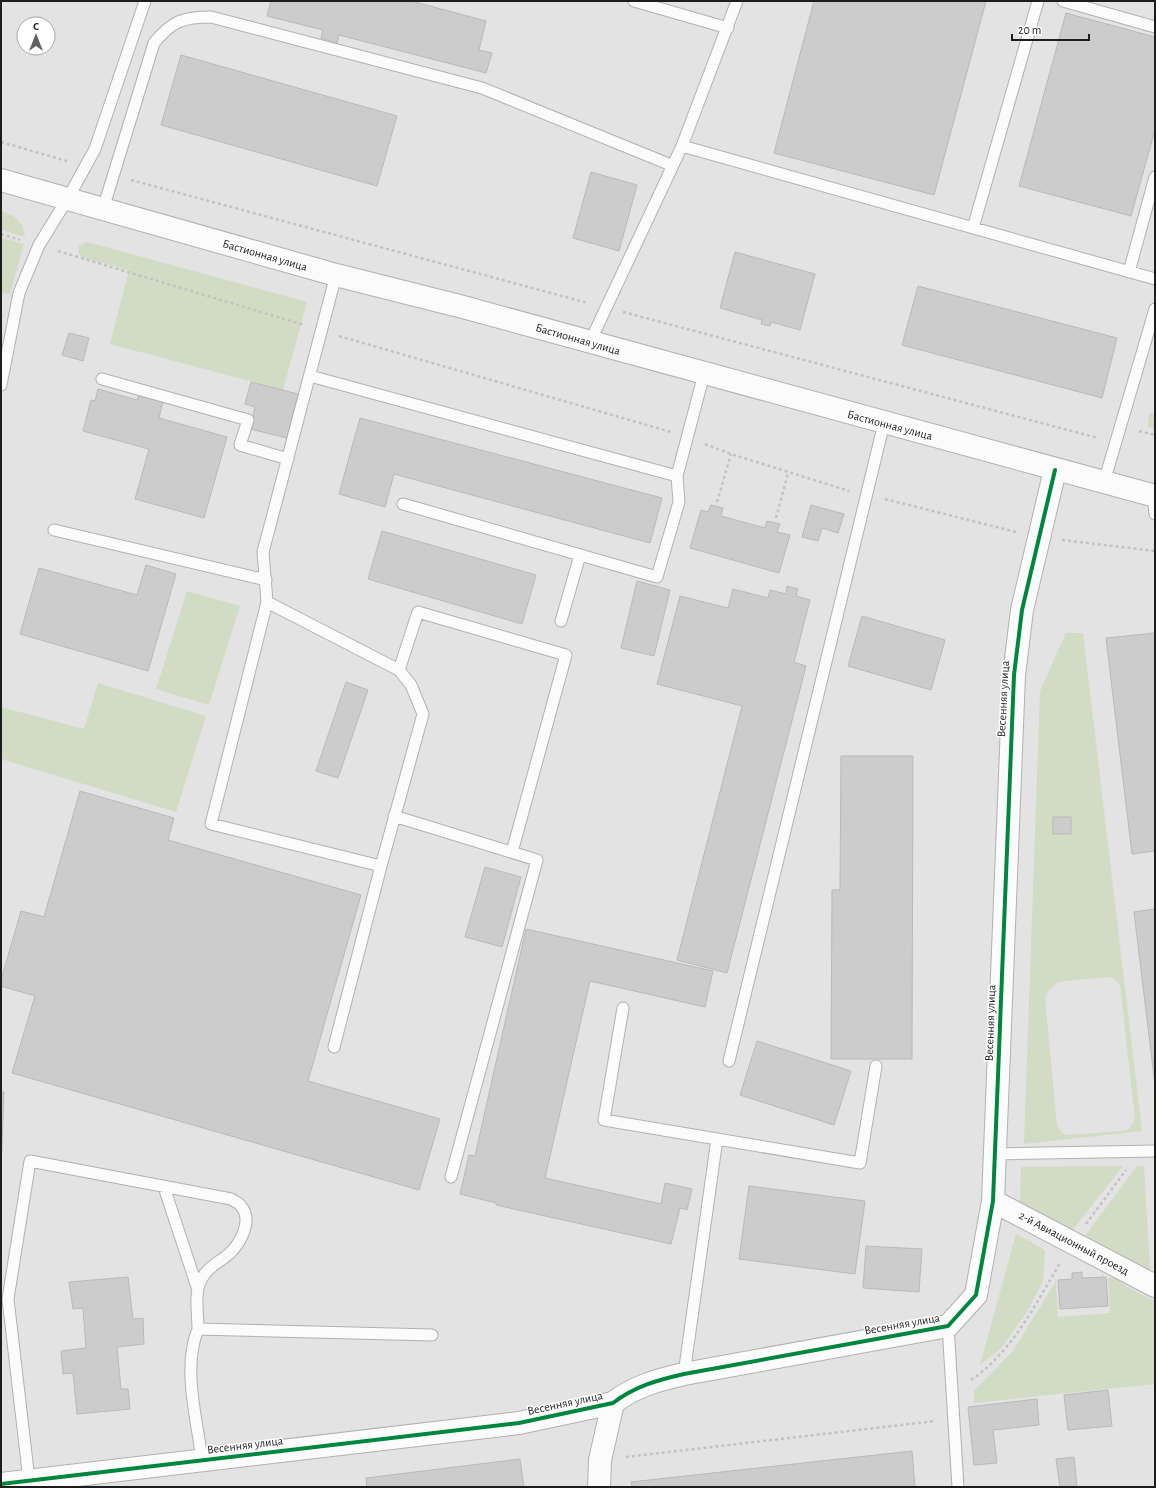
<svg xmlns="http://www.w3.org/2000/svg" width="1156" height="1488" viewBox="0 0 1156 1488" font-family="'Alegreya Sans',sans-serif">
	<rect width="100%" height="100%" fill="#e2e3e2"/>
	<path fill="#d2dcc4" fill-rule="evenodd" d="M1 211C15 215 23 221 25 237L1 230Z
		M1 238 24 244 10 294 1 293Z
		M87 242 307 302 283 390 110 344 129 270 82 257 78 252 79 246Z
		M1149 413 1155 414V429L1148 427Z
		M187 591 240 606 209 705 156 689Z
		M1066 633H1083L1142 1131 1024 1144 1040 691ZM1053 817H1070L1071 834H1053ZM1107 977 1113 978 1120 985 1135 1119 1129 1129 1123 1131 1067 1135 1061 1132 1057 1125 1045 998 1048 991 1058 982Z
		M98 683 206 716 176 812 1 759V707L84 729Z
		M1123 1166 1072 1231 1020 1204 1021 1167Z
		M1137 1166H1144L1150 1270 1084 1237Z
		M1016 1234 1045 1250 1043 1281 1028 1310 1002 1347 980 1365Z
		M1117 1277 1125 1286 1155 1301V1384L974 1403V1391L1013 1351 1056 1281 1058 1317 1110 1313 1108 1278Z"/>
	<path fill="#cbcccb" stroke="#b8b9b8" d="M271 1H411L486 21 479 50 492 53 486 73 339 35 337 43 321 38 323 30 267 16Z
		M814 1H986L934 195 774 153Z
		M1066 13 1155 37V130L1131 216 1019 186Z
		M181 55 397 116 377 186 161 125Z
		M591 172 637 185 619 251 573 238Z
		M735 252 815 274 800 330 771 322 770 326 761 324 762 320 720 308Z
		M918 286 1117 338 1102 398 902 345Z
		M69 333 89 338 83 361 62 355Z
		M251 382 298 394 287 438 250 429 255 407 245 404Z
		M98 389 137 400 139 395 163 401 159 418 227 437 204 518 135 499 149 449 83 431 91 400 95 401Z
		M360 418 662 498 650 543 394 474 385 507 339 494Z
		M711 505 723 508 721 516 765 528 767 521 780 524 777 532 790 535 779 573 690 548 701 510 708 512Z
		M811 505 844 514 838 533 822 528 818 541 802 537Z
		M382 531 536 575 522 624 368 579Z
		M146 565 176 574 148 671 20 634 39 568 137 595Z
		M637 581 670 590 654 656 621 648Z
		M787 586 798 589 796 596 810 600 794 662 806 666 727 973 677 960 742 706 657 684 680 596 728 608 733 589 768 598 770 590 786 594Z
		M862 616 945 640 931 690 848 666Z
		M1155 633V851L1132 854 1106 638Z
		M346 682 368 690 338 778 316 771Z
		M841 756H913L912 1059H831L832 890H840Z
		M80 791 174 818 168 840 361 895 308 1081 440 1119 419 1190 12 1073 35 996 1 986V980L21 911 44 917Z
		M1053 817H1071V834H1053Z
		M485 867 521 877 502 947 465 937Z
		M1155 909V1085L1134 912Z
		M526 929 713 971 705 1007 590 981 545 1178 661 1204 665 1183 692 1189 687 1210 680 1208 671 1244 496 1205V1203L460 1194 469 1155 475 1156Z
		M757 1041 851 1071 834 1125 740 1095Z
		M1 1092H4L1 1168Z
		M749 1186 865 1201 855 1274 739 1259Z
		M866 1246 922 1249 919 1292 863 1288Z
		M1082 1272V1278L1106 1277 1108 1306 1060 1309 1058 1280 1072 1279V1273Z
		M128 1277 133 1319 143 1318 144 1344 117 1347 121 1389H128L130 1409 77 1414 73 1373 63 1374 61 1351 86 1348 83 1308 73 1309 69 1282Z
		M1108 1390 1112 1426 1068 1430 1064 1395Z
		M1037 1399 1039 1425 993 1430 997 1463 974 1465 968 1407Z
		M912 1451 915 1487H632L631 1482Z
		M1074 1457 1077 1487H1060L1056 1459Z
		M520 1459 524 1487H367L366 1478Z"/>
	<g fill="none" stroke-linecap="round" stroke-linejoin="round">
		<defs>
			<path id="service" d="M634 1 728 28
				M1063 1 1155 27
				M682 146 1155 279
				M103 209 154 43C172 21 183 17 211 17L482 88 671 165
				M973 228 1038 1
				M1129 272 1155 177
				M590 342 682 146 737 1
				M310 376 677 476
				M102 379 248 420 240 445 288 459
				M1 385 19 293 39 245 68 198 95 149 145 1
				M1104 482 1155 309
				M1153 495 1155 514
				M403 504 657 577 679 502 677 476 704 374
				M54 530 266 580
				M267 602 399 670 411 685 423 714 381 866 211 824 267 602 263 552 336 275
				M561 621 580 555
				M399 670 418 612 566 655 512 852
				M394 816 537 860 451 1177
				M623 1008 604 1120 860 1163 876 1066
				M334 1047 381 866
				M729 1061 884 423
				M995 1154 1155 1151
				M164 1187 198 1290
				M948 1326 958 1487
				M198 1329C182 1368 197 1419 202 1460
				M684 1374 717 1139
				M29 1480 8 1299 30 1161 231 1199C234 1201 239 1203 241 1206 253 1220 241 1242 230 1253 220 1262 207 1267 201 1280 194 1293 198 1314 198 1329L432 1335"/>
			<path id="minor" d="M993 1201 1155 1286
				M1 1484 519 1423 613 1403C635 1386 658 1380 684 1374L948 1326 976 1295 993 1201 1014 675 1022 610 1055 470
				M599 1487 600 1460 613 1403"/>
			<path id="secondary" d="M1 180 336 275 463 307 1155 496"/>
		</defs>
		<use href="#service" stroke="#b0b1b0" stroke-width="13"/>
		<use href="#minor" stroke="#b0b1b0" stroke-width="24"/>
		<use href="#secondary" stroke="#b0b1b0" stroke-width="24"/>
		<path stroke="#c2c2c1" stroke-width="2.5" stroke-dasharray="3 3" stroke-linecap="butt" d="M1 142 67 161
			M131 180 588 303
			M1 234 20 240
			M58 251 304 325
			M623 312 1098 438
			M339 336 671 432
			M1139 431 1155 435
			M705 444 731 454 849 491
			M885 499 1016 532
			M717 502 731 454
			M776 518 788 473
			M1062 540 1155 551
			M1086 1224 1126 1170
			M971 1380C1012 1352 1035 1305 1060 1263
			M626 1457 935 1421"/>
		<use href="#service" stroke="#fbfbfb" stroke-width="11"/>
		<use href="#minor" stroke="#fbfbfb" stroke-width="22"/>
		<use href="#secondary" stroke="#fbfbfb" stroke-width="22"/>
		<defs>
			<path id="cycleway" d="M1 1484 519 1423 613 1403C635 1386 658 1380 684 1374L948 1326 976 1295 993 1201 1014 675 1022 610 1055 470"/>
		</defs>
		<use href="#cycleway" stroke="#fff" stroke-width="6"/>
		<use href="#cycleway" stroke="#00873e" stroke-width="4"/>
	</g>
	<g text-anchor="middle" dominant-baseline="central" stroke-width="3" stroke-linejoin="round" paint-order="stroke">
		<g font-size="12" fill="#1d1d1c" stroke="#fff">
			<text transform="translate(265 255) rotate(16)">Бастионная улица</text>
			<text transform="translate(578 339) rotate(16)">Бастионная улица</text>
			<text transform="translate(890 425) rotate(15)">Бастионная улица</text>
			<text transform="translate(1003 699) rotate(-87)">Весенняя улица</text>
			<text transform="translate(990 1023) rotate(-88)">Весенняя улица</text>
			<text transform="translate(1074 1243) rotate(28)">2-й Авиационный проезд</text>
			<text transform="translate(902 1324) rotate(-10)">Весенняя улица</text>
			<text transform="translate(565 1403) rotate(-12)">Весенняя улица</text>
			<text transform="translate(245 1445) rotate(-7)">Весенняя улица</text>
		</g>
	</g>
	<rect width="1156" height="1488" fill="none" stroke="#1d1d1c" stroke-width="4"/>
	<g transform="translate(36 36)"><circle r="19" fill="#ffffff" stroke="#a5a5a4"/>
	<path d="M0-3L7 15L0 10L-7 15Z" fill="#626261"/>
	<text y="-6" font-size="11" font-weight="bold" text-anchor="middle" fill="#1d1d1c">С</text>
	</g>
	<path d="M1012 34v6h77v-6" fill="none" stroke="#1d1d1c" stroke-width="2"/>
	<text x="1018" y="34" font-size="12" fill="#1d1d1c" stroke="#ffffff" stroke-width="3" paint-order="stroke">20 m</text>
</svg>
